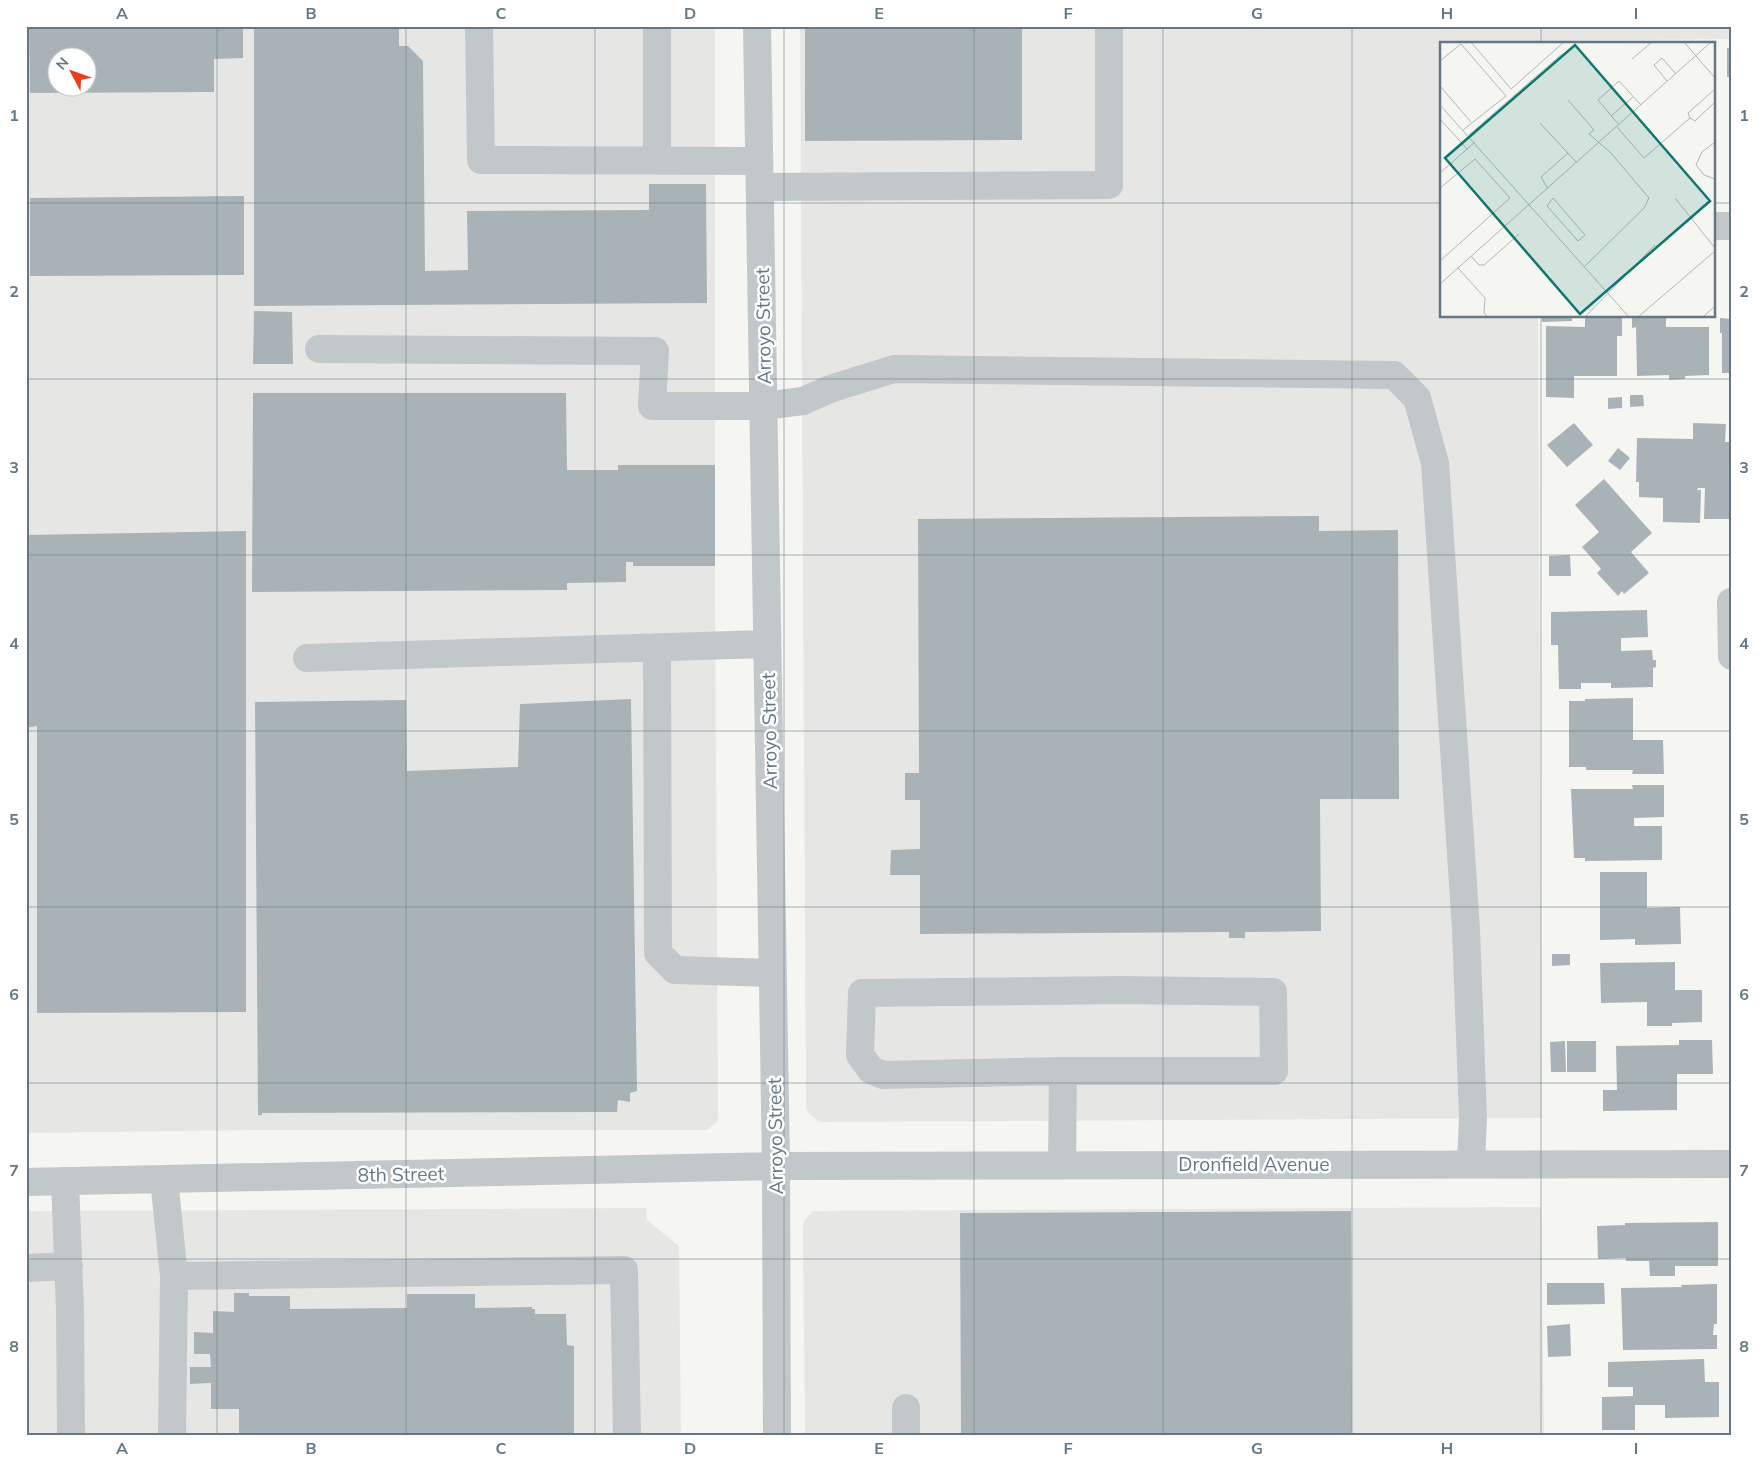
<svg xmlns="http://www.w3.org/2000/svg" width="1758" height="1462" viewBox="0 0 1758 1462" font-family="Mulish,sans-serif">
	<rect width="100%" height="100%" fill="#f5f5f1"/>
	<path fill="#e6e7e5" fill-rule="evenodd" d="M26 26H715V590L718 1121 707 1130H256L26 1133ZM58 58H88V88H58Z
		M800 26H1732V39L1538 41 1537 44H1442V316H1538L1542 1118 823 1122 818 1121 809 1113 806 1108Z
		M1541 1207 1544 1436H805L803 1229 804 1221 813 1211Z
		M646 1208 647 1220 679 1246 681 1436H26V1211Z"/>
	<path fill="#a9b3b7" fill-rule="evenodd" d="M29 26H243V58L214 59V92L30 93ZM58 58H88V88H58Z
		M254 26H399V46H408L423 61 425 271 468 270 467 211 649 210V184H706L707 303 254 306Z
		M805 26H1022V140L805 141Z
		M1727 48H1732V77H1727Z
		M244 196V275L30 276V198Z
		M254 311 292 312 293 364H253Z
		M1542 316H1572V321L1542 322Z
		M1585 316H1622V336H1617V376H1574V398L1546 397V326L1585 327Z
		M1632 316H1666V327H1709V375L1685 376V379L1669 380V375L1637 376 1636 327 1632 328Z
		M1720 318 1732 319V373H1722V333H1720Z
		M253 393H566L567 470H618V465H715V566H633V562H626V582L567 583V590L252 592Z
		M1630 395H1643L1644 406 1630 407Z
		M1622 397V408L1608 409V398Z
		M1574 423 1593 445 1567 467 1547 445Z
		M1693 423 1726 424 1725 442H1732V519H1704L1705 488H1698L1697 490H1701L1700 523 1663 522V498L1639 497V482H1636L1637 438 1693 439Z
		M1618 448 1630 458 1620 470 1608 461Z
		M1604 479 1652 533 1631 552 1649 573 1624 594 1622 591 1618 596 1597 573 1601 569 1582 547 1599 532 1575 505Z
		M1319 516V531L1398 530 1399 799H1320L1321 931 1245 932V938H1229V932L920 934V875H890L891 850 920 849V800H905V773H919L918 519Z
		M246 531V1012L37 1013V726L26 728V535Z
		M1570 555 1571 576H1549V556Z
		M1647 610 1648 637 1621 638V651L1652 650 1653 660H1656V667L1653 668V687L1611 688V683H1581V689H1559L1558 645H1551V612Z
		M1633 698V740H1663L1664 774H1632L1633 770H1586V767H1569V701H1585V699Z
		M631 699 637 1091 630 1093V1102L618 1100 617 1112 262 1113V1115H258L255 702 406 700 407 771 518 767 520 704Z
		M1632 785H1664V817L1634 818V826H1662V860L1585 861V858H1574L1571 789H1633Z
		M1600 872H1647V908L1680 907 1681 944 1635 945V939L1600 940Z
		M1552 954H1570V965L1552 966Z
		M1675 962V990H1702V1022L1672 1023V1026H1647V1002L1601 1003 1600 963Z
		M1679 1040H1712L1713 1074H1677V1110L1603 1111V1090H1617L1616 1046 1679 1045Z
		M1565 1041 1566 1072H1551L1550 1042Z
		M1567 1041H1596V1072H1567Z
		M1351 1211 1352 1436H961L960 1213Z
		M1718 1222V1266H1675V1276H1650L1649 1261H1626V1258L1598 1259 1597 1226 1625 1225V1223Z
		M1547 1283H1604L1605 1304 1547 1305Z
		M1717 1284V1324H1714L1713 1335H1717V1349L1623 1350 1621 1288 1682 1287 1681 1285Z
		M234 1293H249V1296H290V1309L407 1308V1294H475V1308L532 1307V1309H535V1314H566L567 1345 574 1346V1436H239V1409H211V1383L190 1384V1367H211L210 1354H194V1332L213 1333V1311L234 1312Z
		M1570 1324 1571 1356 1548 1357 1547 1326Z
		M1704 1359 1705 1382H1719V1417L1665 1418V1405H1635V1430H1602V1397L1633 1396V1387H1608V1362Z"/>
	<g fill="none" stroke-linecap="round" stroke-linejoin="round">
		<path stroke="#c2c7c9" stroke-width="28" d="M479 26 481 160 759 161
			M757 26 776 1166 777 1436
			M657 161V26
			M761 187 1109 185V26
			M1714 226H1732
			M319 349 655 351 652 406H764L803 401 830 389 894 369 1394 375 1417 398 1435 463 1466 929 1473 1117 1471 1164
			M1731 602 1732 656
			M657 647 658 953 675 970 772 973
			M307 658 767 644
			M1122 990 1273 992 1274 1071H1063L883 1075 871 1070 860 1055 862 993Z
			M1062 1165 1063 1071
			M164 1179 174 1276
			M65 1181 70 1311 71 1436
			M26 1182 776 1166 1732 1164
			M26 1268 69 1266
			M906 1408V1436
			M172 1436 174 1276 624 1270 627 1436"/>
	</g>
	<path fill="none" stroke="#637884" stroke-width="1" stroke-opacity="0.55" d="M217 26V1436M406 26V1436M595 26V1436M784 26V1436M974 26V1436M1163 26V1436M1352 26V1436M1541 26V44M26 203H1442M1714 203H1732M1541 316V1436M26 379H1732M26 555H1732M26 731H1732M26 907H1732M26 1083H1732M26 1259H1732"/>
	<g text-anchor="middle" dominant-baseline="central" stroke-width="5" stroke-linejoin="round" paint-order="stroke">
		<g font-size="19" fill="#637884" stroke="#fff">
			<text transform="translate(763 326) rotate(-91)">Arroyo Street</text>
			<text transform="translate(769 731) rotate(-91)">Arroyo Street</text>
			<text transform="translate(775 1136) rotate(-91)">Arroyo Street</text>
			<text x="1254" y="1164">Dronfield Avenue</text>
			<text transform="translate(401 1174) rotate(-1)">8th Street</text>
		</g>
	</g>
	<g transform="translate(1440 42)">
		<rect width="275" height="275" fill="#f5f5f1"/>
		<path fill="none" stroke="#aeb8bb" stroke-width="1" d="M31 0 71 47 124 0M244 0 275 36M192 17 212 0M0 19 21 2 66 54 23 88M227 39 214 23 222 16 236 32M0 44 31 80M275 47 248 71 250 76 255 79 275 60M128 58 154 88 149 92 171 111 209 156 204 166 145 224M0 63 189 275M171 74 193 55M0 77 27 107M100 81 137 121M179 83 158 58 179 39 201 63M177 85 204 116 250 76M29 93 122 12M275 100 262 110 256 123 264 133 275 137M0 131 35 100M0 146 35 117 70 156 0 219M108 147 101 135 128 111M113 156 145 193 138 199 107 164ZM235 156 275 206M53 172 64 185M31 214 39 223H44L79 192M18 226 45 256 44 271 48 275M0 242 271 0M145 275 215 203M198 275 275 209M263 275 275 264"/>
		<path fill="#0f766e" fill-opacity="0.15" stroke="#0f766e" stroke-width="2.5" d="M135 3 270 159 140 272 5 116Z"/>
		<rect width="275" height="275" fill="none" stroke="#637884" stroke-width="2.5"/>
	</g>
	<rect width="1758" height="1462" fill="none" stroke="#ffffff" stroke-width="55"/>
	<g transform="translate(72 72) rotate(311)"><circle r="24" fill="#ffffff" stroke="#c1c9ce"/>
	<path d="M0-4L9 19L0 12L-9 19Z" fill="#ec3c1b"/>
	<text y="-8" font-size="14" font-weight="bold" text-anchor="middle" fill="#637884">N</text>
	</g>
	<rect x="28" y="28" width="1702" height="1406" fill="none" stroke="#637884" stroke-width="2"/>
	<g font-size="16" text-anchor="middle" font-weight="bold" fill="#637884">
		<text x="122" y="19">A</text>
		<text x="311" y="19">B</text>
		<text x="501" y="19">C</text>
		<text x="690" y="19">D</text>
		<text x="879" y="19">E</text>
		<text x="1068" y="19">F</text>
		<text x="1257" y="19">G</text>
		<text x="1447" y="19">H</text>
		<text x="1636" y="19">I</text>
		<text x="14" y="121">1</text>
		<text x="1744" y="121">1</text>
		<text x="14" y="297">2</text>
		<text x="1744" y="297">2</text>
		<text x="14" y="473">3</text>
		<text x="1744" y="473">3</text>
		<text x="14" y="649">4</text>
		<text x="1744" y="649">4</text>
		<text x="14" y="825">5</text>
		<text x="1744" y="825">5</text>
		<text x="14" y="1000">6</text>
		<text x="1744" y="1000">6</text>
		<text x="14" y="1176">7</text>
		<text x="1744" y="1176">7</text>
		<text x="14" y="1352">8</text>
		<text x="1744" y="1352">8</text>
		<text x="122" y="1454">A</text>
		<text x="311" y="1454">B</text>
		<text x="501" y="1454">C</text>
		<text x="690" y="1454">D</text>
		<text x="879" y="1454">E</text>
		<text x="1068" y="1454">F</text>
		<text x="1257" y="1454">G</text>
		<text x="1447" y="1454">H</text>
		<text x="1636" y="1454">I</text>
	</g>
</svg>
